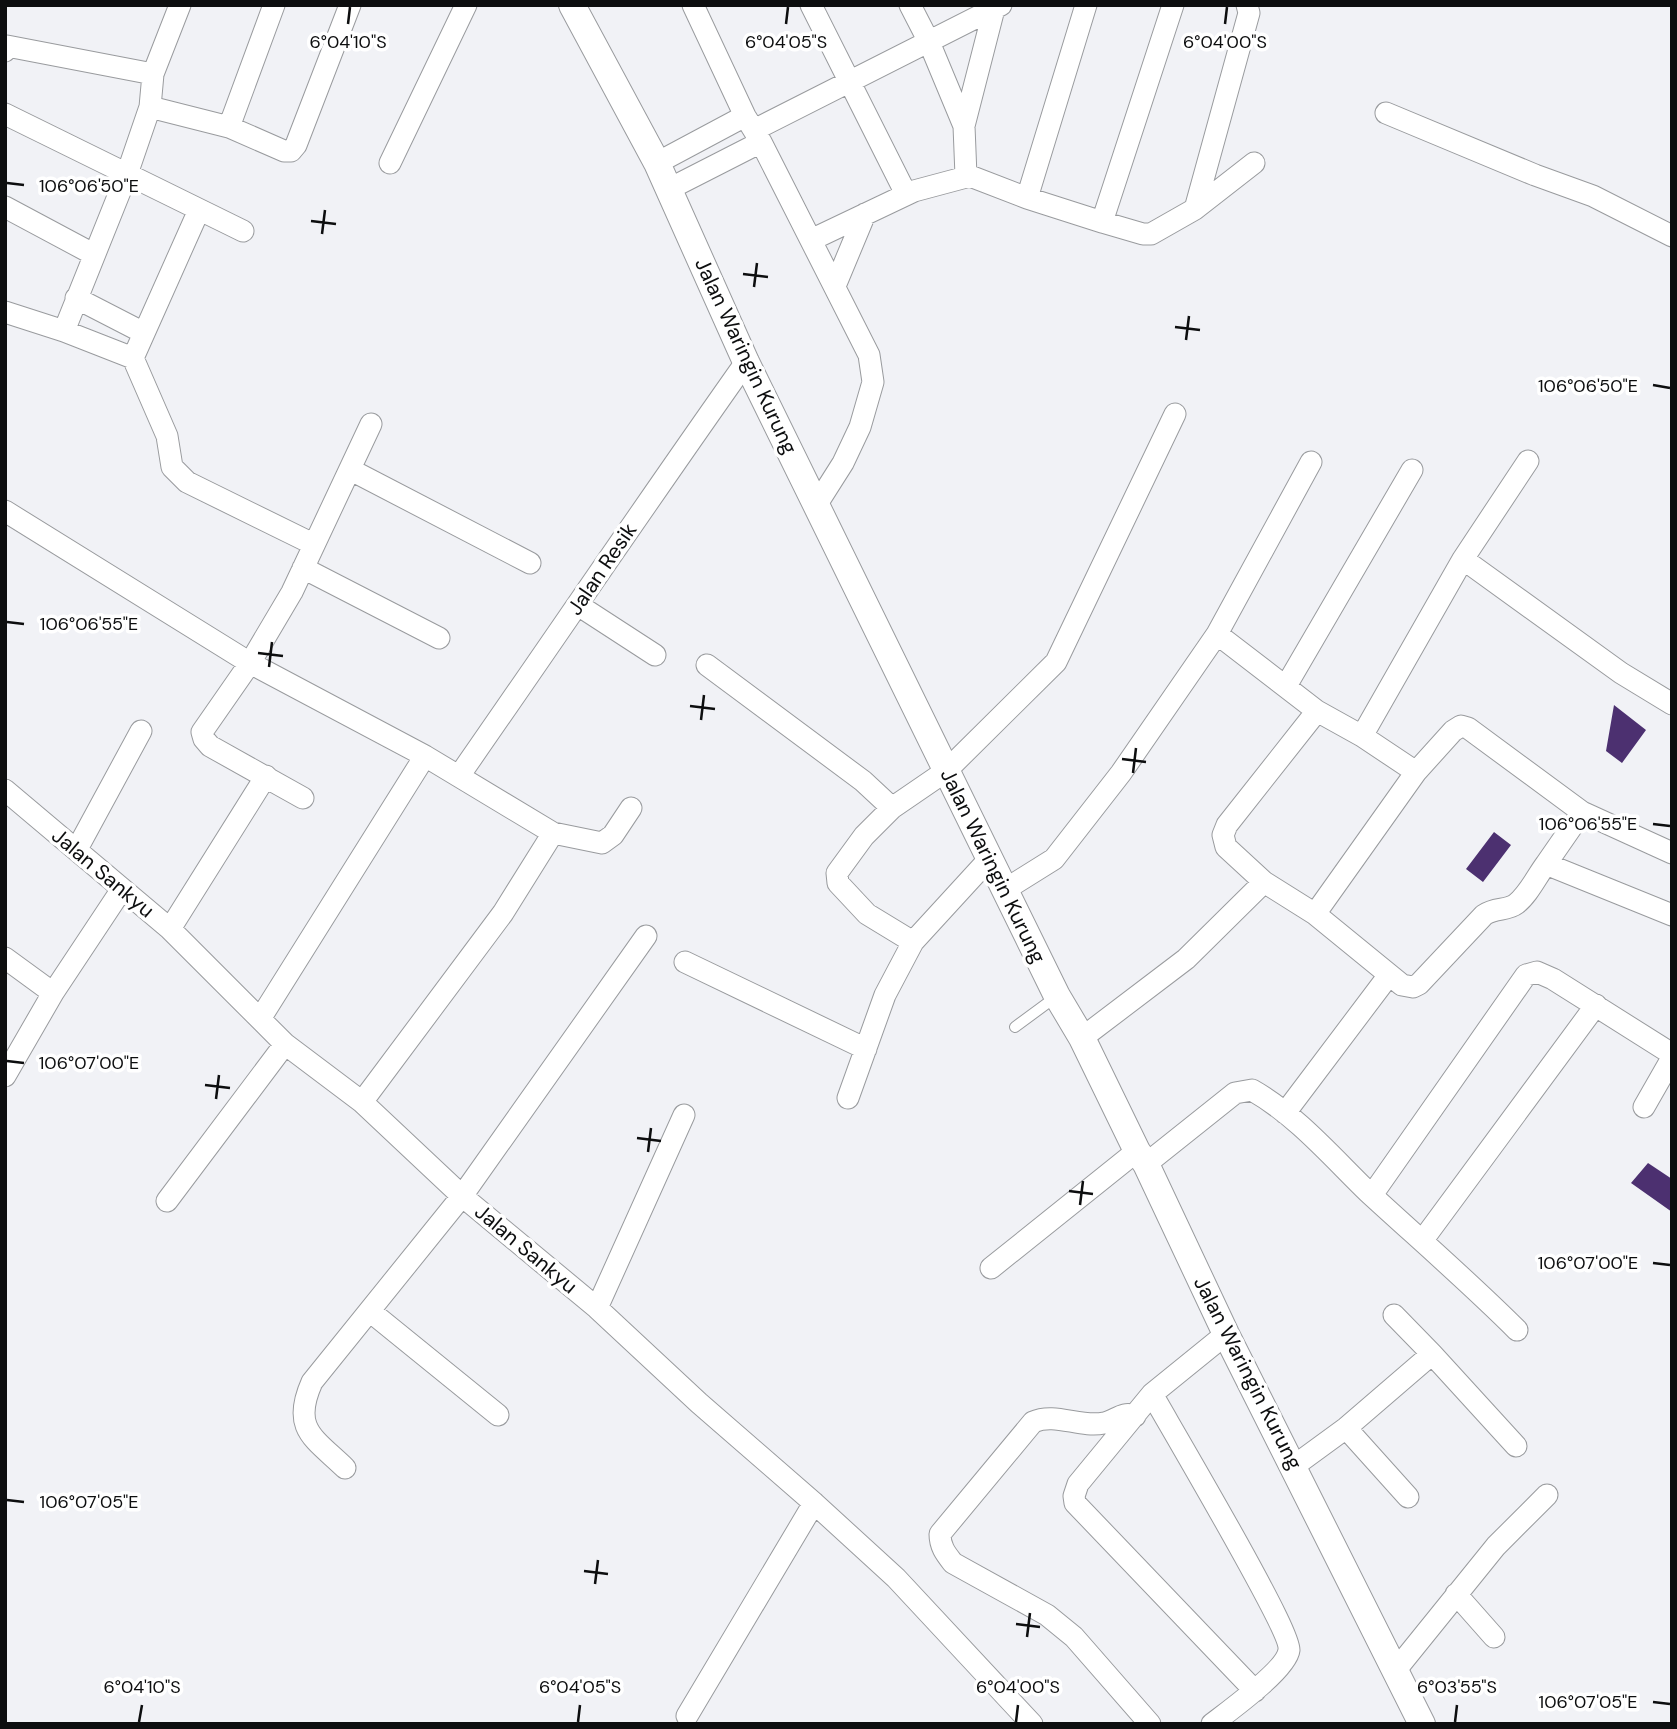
<svg xmlns="http://www.w3.org/2000/svg" width="1677" height="1729" viewBox="0 0 1677 1729" font-family="'DM Sans',sans-serif">
	<rect width="100%" height="100%" fill="#f1f2f6"/>
	<path fill="#4c3070" d="M1614 705 1646 730 1622 763 1606 751Z
		M1494 832 1511 845 1483 882 1466 869Z
		M1648 1163 1672 1179V1212L1631 1183Z"/>
	<g fill="none" stroke-linecap="round" stroke-linejoin="round">
		<defs>
			<path id="service" d="M1015 1027 1057 996"/>
			<path id="minor" d="M693 5 745 116 761 142 869 355 873 382 860 427 843 463 817 504
				M811 5 906 194
				M910 5 929 42 964 126 966 176
				M5 51 7 46 153 74
				M150 107 229 127 284 151H291L296 145 350 5
				M1386 113 1535 175 1593 196 1672 236
				M5 114 243 231
				M964 126 994 9
				M229 127 274 5
				M754 130 1001 5
				M390 163 466 5
				M657 163 745 116
				M669 189 761 142
				M1027 198 1086 5
				M5 207 93 254
				M1195 209 1249 13 1247 5
				M199 210 133 358 167 436 172 467 187 482 313 544
				M1102 222 1173 5
				M811 240 914 191 970 176 1027 198 1102 222 1143 234H1151L1195 209 1254 163
				M835 286 865 214
				M76 298 144 333
				M5 312 64 331 133 358
				M64 331 127 174 150 107 153 74 180 5
				M351 470 530 563
				M5 511 250 663 425 756 553 833 602 843 613 835 631 808
				M1463 559 1621 673 1672 704
				M303 568 439 638
				M578 605 655 655
				M1217 634 1311 462
				M707 665 863 781 892 808
				M1286 686 1412 470
				M1362 736 1463 559 1528 461
				M1416 772 1315 914 1402 985 1413 987 1419 984 1484 915C1495 907 1507 911 1516 904 1528 895 1537 876 1546 864
				M459 776C555 638 649 499 746 362
				M5 790 170 929 285 1044 362 1102 462 1196 597 1308 699 1403 814 1503 896 1578 1032 1724
				M303 798 210 746 204 739 202 732 250 663 292 592 371 424
				M1582 812 1672 853
				M77 849 141 731
				M1006 889 1054 859 1121 773 1217 634 1317 711 1362 736 1416 772 1453 731 1461 726 1468 728 1582 812 1546 864 1672 915
				M1315 914 1264 882 1226 847 1223 835 1227 825 1317 711
				M170 929 266 776
				M913 942 867 914 838 883 837 873 864 836 892 808 946 771 1056 662 1175 414
				M5 958 53 993 122 889
				M685 962 866 1049
				M260 1019 425 756
				M1082 1038 1186 959 1264 882
				M5 1076 53 993
				M848 1098 885 995 913 942 990 858
				M362 1102 503 913 553 833
				M1644 1107 1672 1058
				M1285 1113 1389 975
				M1146 1164 1235 1093 1252 1090C1296 1115 1332 1157 1368 1192 1418 1238 1469 1282 1517 1330
				M1372 1195 1526 975 1537 972 1553 979 1672 1054
				M167 1201 285 1044
				M1422 1241 1596 1005
				M991 1268 1137 1151
				M597 1308 684 1115
				M371 1312 498 1415
				M1394 1315 1432 1354
				M1226 1334 1152 1394 1078 1484 1074 1496 1075 1503 1255 1691
				M1152 1394C1170 1426 1291 1630 1289 1650 1287 1669 1229 1711 1212 1724
				M1135 1416C1122 1411 1116 1421 1104 1423 1080 1428 1055 1412 1033 1422L940 1534C940 1547 946 1554 953 1563L1047 1615 1074 1637 1150 1724
				M1346 1428 1408 1497
				M1294 1466 1346 1428 1432 1354 1516 1446
				M345 1468C314 1438 291 1429 312 1382L462 1196 646 936
				M1456 1594 1494 1637
				M1395 1671 1496 1546 1547 1495
				M687 1716 814 1503"/>
			<path id="tertiary" d="M572 5 657 163 746 362 1057 996 1082 1038 1137 1151 1146 1164 1226 1334 1422 1724"/>
		</defs>
		<use href="#service" stroke="#999b9e" stroke-width="12"/>
		<use href="#minor" stroke="#999b9e" stroke-width="23"/>
		<use href="#tertiary" stroke="#999b9e" stroke-width="28"/>
		<use href="#service" stroke="#fff" stroke-width="10"/>
		<use href="#minor" stroke="#fff" stroke-width="21"/>
		<use href="#tertiary" stroke="#fff" stroke-width="26"/>
	</g>
	<path fill="none" stroke="#0d0e0f" stroke-width="2.5" d="M348 24 350 7M786 24 788 7M1225 24 1227 7M7 183 24 185M311 221 336 224M322 234 325 210M743 274 768 277M754 287 757 263M1175 327 1200 330M1186 340 1189 316M1653 385 1670 388M7 622 24 624M258 653 283 656M269 667 272 642M690 706 715 709M701 720 704 695M1122 759 1146 762M1133 773 1136 748M1653 824 1670 826M7 1061 24 1063M205 1085 230 1088M216 1099 219 1075M637 1138 661 1141M648 1152 651 1128M1069 1191 1093 1194M1080 1205 1083 1181M1653 1263 1670 1265M7 1500 24 1502M584 1571 608 1574M595 1584 598 1560M1016 1624 1040 1627M1027 1637 1030 1613M1653 1702 1670 1704M139 1722 142 1705M578 1722 580 1705M1016 1722 1018 1705M1455 1722 1457 1705"/>
	<g text-anchor="middle" dominant-baseline="central" stroke-width="7" stroke-linejoin="round" paint-order="stroke">
		<g font-size="21" fill="#0d0e0f" stroke="#fff">
			<text transform="translate(746 356) rotate(65)">Jalan Waringin Kurung</text>
			<text transform="translate(602 569) rotate(-56)">Jalan Resik</text>
			<text transform="translate(993 866) rotate(64)">Jalan Waringin Kurung</text>
			<text transform="translate(103 873) rotate(40)">Jalan Sankyu</text>
			<text transform="translate(526 1249) rotate(40)">Jalan Sankyu</text>
			<text transform="translate(1248 1373) rotate(63)">Jalan Waringin Kurung</text>
		</g>
	</g>
	<g font-size="18" text-anchor="middle" fill="#0d0e0f" stroke="#fff" stroke-width="7" stroke-linejoin="round" paint-order="stroke">
		<text x="348" y="48">6°04'10"S</text>
		<text x="786" y="48">6°04'05"S</text>
		<text x="1225" y="48">6°04'00"S</text>
		<text x="89" y="192">106°06'50"E</text>
		<text x="1588" y="392">106°06'50"E</text>
		<text x="89" y="630">106°06'55"E</text>
		<text x="1588" y="830">106°06'55"E</text>
		<text x="89" y="1069">106°07'00"E</text>
		<text x="1588" y="1269">106°07'00"E</text>
		<text x="89" y="1508">106°07'05"E</text>
		<text x="142" y="1693">6°04'10"S</text>
		<text x="580" y="1693">6°04'05"S</text>
		<text x="1018" y="1693">6°04'00"S</text>
		<text x="1457" y="1693">6°03'55"S</text>
		<text x="1588" y="1708">106°07'05"E</text>
	</g>
	<rect width="1677" height="1729" fill="none" stroke="#0d0e0f" stroke-width="14"/>
</svg>
